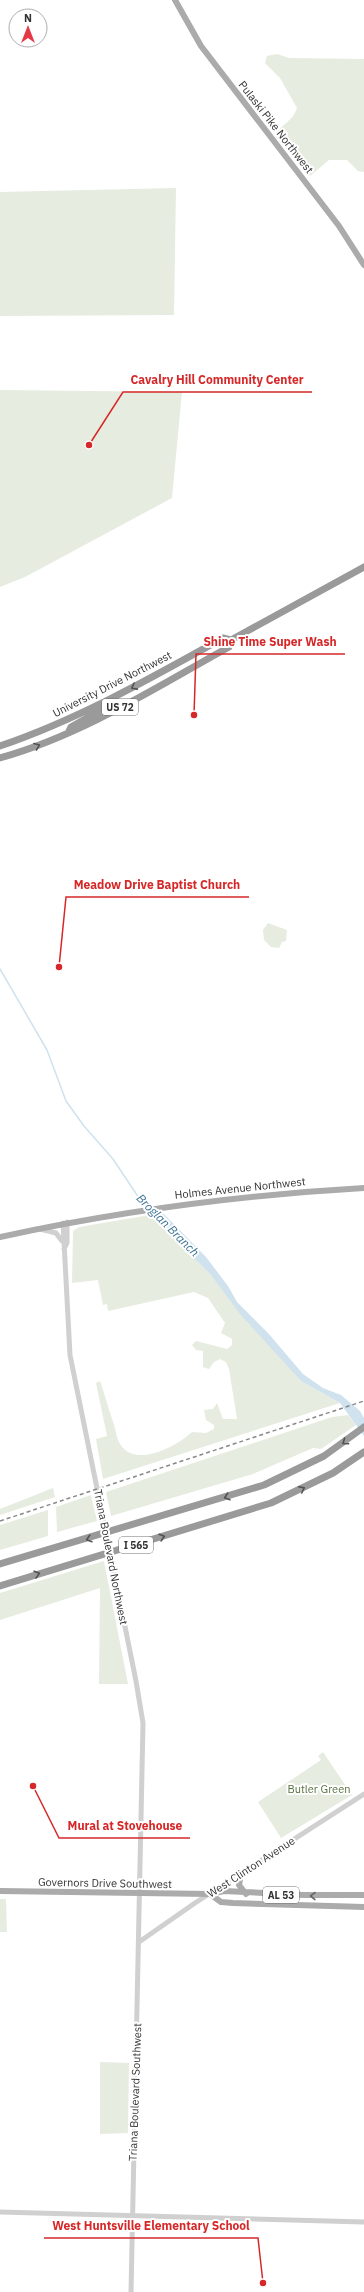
<svg xmlns="http://www.w3.org/2000/svg" width="364" height="2292" viewBox="0 0 364 2292" font-family="'IBM Plex Sans',sans-serif">
	<rect width="100%" height="100%" fill="#fff"/>
	<path fill="#e6ecdf" d="M277 54 289 58 364 59V172L358 171 347 160H329L310 176 275 136C279 125 292 123 297 108L280 78 265 63 267 56Z
		M176 188 174 315 0 316V192Z
		M0 390 182 392 172 498 25 577 0 587Z
		M268 923 287 930 286 941 282 942 279 948 271 947 264 940 263 930Z
		M150 1215 211 1275 301 1381 340 1403 103 1479 96 1439 107 1436 96 1383 100 1381C105 1396 109 1410 114 1425 116 1430 116 1436 118 1440 131 1471 176 1447 192 1432L206 1433 214 1429V1425L206 1420 204 1410 213 1409 217 1403 223 1419H237L229 1369 226 1362 220 1359 214 1362 209 1369 203 1367V1351L196 1350 192 1345 196 1341 227 1349 232 1345V1339L221 1333 225 1323 208 1298 194 1292 108 1311 107 1304 103 1305 98 1280 72 1283 73 1231 79 1227Z
		M348 1415 356 1425 321 1449 313 1448 253 1474 111 1516 106 1492 332 1417Z
		M53 1488 55 1497 0 1515V1509Z
		M91 1495 97 1521 57 1532 56 1507Z
		M48 1510V1536L0 1550V1525Z
		M104 1561 128 1684H99L100 1588 0 1620V1593Z
		M323 1752 352 1795 281 1838 258 1802 321 1760 318 1756Z
		M0 1899H6L7 1932H0Z
		M100 2062 129 2063 128 2133 100 2134Z"/>
	<path fill="#cfe2ee" d="M156 1213 164 1214 206 1257 228 1286 237 1302 268 1333 303 1374 323 1388 341 1395 360 1411 364 1418V1436L340 1403 301 1381 240 1314 211 1275 152 1217Z"/>
	<g fill="none" stroke-linecap="round" stroke-linejoin="round">
		<path stroke="#cfe2ee" stroke-width="1.5" d="M0 969 47 1050 66 1101 84 1126 113 1159 139 1198 150 1207"/>
		<path stroke="#d0d0d0" stroke-width="5" d="M63 1223 70 1355 136 1681 143 1723 131 2292
			M40 1229 56 1233 62 1241
			M64 1249 67 1243V1222
			M139 1942 195 1903 364 1794
			M0 2212 364 2222"/>
		<path stroke="#ababab" stroke-width="6" d="M175 0 201 46 339 226 364 265
			M0 1237C120 1211 241 1195 364 1188
			M241 1874 239 1885 246 1894
			M0 1891 210 1894 224 1891 304 1895H364
			M210 1894 221 1902 233 1903 364 1907"/>
		<path stroke="#9a9a9a" stroke-width="7" d="M69 731 71 727 101 710V704
			M0 746C79 719 151 678 223 638L231 640 364 567
			M0 758C82 735 155 688 229 647L231 640
			M0 1564 264 1485 324 1456 364 1427
			M0 1586 271 1503 333 1473 364 1452"/>
		<path stroke="#888" stroke-width="1.5" stroke-dasharray="4 3" stroke-linecap="butt" d="M0 1521 364 1401"/>
	</g>
	<defs><path id="oneway-chevron" d="M-2-3.5L2.5 0L-2 3.5" fill="none" stroke-width="1.6" stroke-linecap="round" stroke-linejoin="round"/></defs>
	<g stroke="#525252">
		<use href="#oneway-chevron" transform="translate(134 687) rotate(152)"/>
		<use href="#oneway-chevron" transform="translate(37 746) rotate(-21)"/>
		<use href="#oneway-chevron" transform="translate(345 1442) rotate(145)"/>
		<use href="#oneway-chevron" transform="translate(302 1489) rotate(-26)"/>
		<use href="#oneway-chevron" transform="translate(227 1497) rotate(162)"/>
		<use href="#oneway-chevron" transform="translate(162 1537) rotate(-17)"/>
		<use href="#oneway-chevron" transform="translate(89 1539) rotate(163)"/>
		<use href="#oneway-chevron" transform="translate(37 1574) rotate(-16)"/>
	</g>
	<use stroke="#636363" href="#oneway-chevron" transform="translate(313 1896) rotate(-179)"/>
	<g text-anchor="middle" dominant-baseline="central" stroke-width="4" stroke-linejoin="round" paint-order="stroke">
		<g fill="#fff" stroke="#707070" stroke-width="1">
			<rect x="102" y="699" width="36" height="16" rx="3"/>
			<rect x="119" y="1537" width="34" height="16" rx="3"/>
			<rect x="263" y="1887" width="36" height="16" rx="3"/>
		</g>
		<g font-size="10" font-weight="bold" fill="#333">
			<text x="120" y="707">US 72</text>
			<text x="136" y="1545">I 565</text>
			<text x="281" y="1895">AL 53</text>
		</g>
		<g font-size="11" fill="#333" stroke="#fff">
			<text transform="translate(276 127) rotate(52)">Pulaski Pike Northwest</text>
			<text transform="translate(112 684) rotate(-27)">University Drive Northwest</text>
			<text transform="translate(240 1188) rotate(-6)">Holmes Avenue Northwest</text>
			<text transform="translate(111 1557) rotate(79)">Triana Boulevard Northwest</text>
			<text transform="translate(251 1867) rotate(-33)">West Clinton Avenue</text>
			<text transform="translate(105 1883) rotate(1)">Governors Drive Southwest</text>
			<text transform="translate(135 2092) rotate(-88)">Triana Boulevard Southwest</text>
		</g>
		<g font-size="11" fill="#56703f" stroke="#fff">
			<text x="319" y="1789">Butler Green</text>
		</g>
		<g font-size="12" font-style="italic" fill="#3f7597" stroke="#fff">
			<text transform="translate(168 1225) rotate(45)">Broglan Branch</text>
		</g>
	</g>
	<path fill="none" stroke="#d62828" stroke-width="1.5" d="M89 445L123 392H312M194 715L196 654H345M59 967L66 897H249M33 1786L59 1838H190M263 2283L258 2238H44"/>
	<g fill="#d62828" stroke="#fff" stroke-width="1.5">
		<circle cx="89" cy="445" r="4"/>
		<circle cx="194" cy="715" r="4"/>
		<circle cx="59" cy="967" r="4"/>
		<circle cx="33" cy="1786" r="4"/>
		<circle cx="263" cy="2283" r="4"/>
	</g>
	<g font-size="12" text-anchor="middle" font-weight="bold" fill="#d62828" stroke="#fff" stroke-width="4" stroke-linejoin="round" paint-order="stroke">
		<text x="217" y="384">Cavalry Hill Community Center</text>
		<text x="270" y="646">Shine Time Super Wash</text>
		<text x="157" y="889">Meadow Drive Baptist Church</text>
		<text x="125" y="1830">Mural at Stovehouse</text>
		<text x="151" y="2230">West Huntsville Elementary School</text>
	</g>
	<g transform="translate(28 28)"><circle r="19" fill="#ffffff" stroke="#adadad"/>
	<path d="M0-3L7 15L0 10L-7 15Z" fill="#e63946"/>
	<text y="-6" font-size="11" font-weight="bold" text-anchor="middle" fill="#333333">N</text>
	</g>
</svg>
